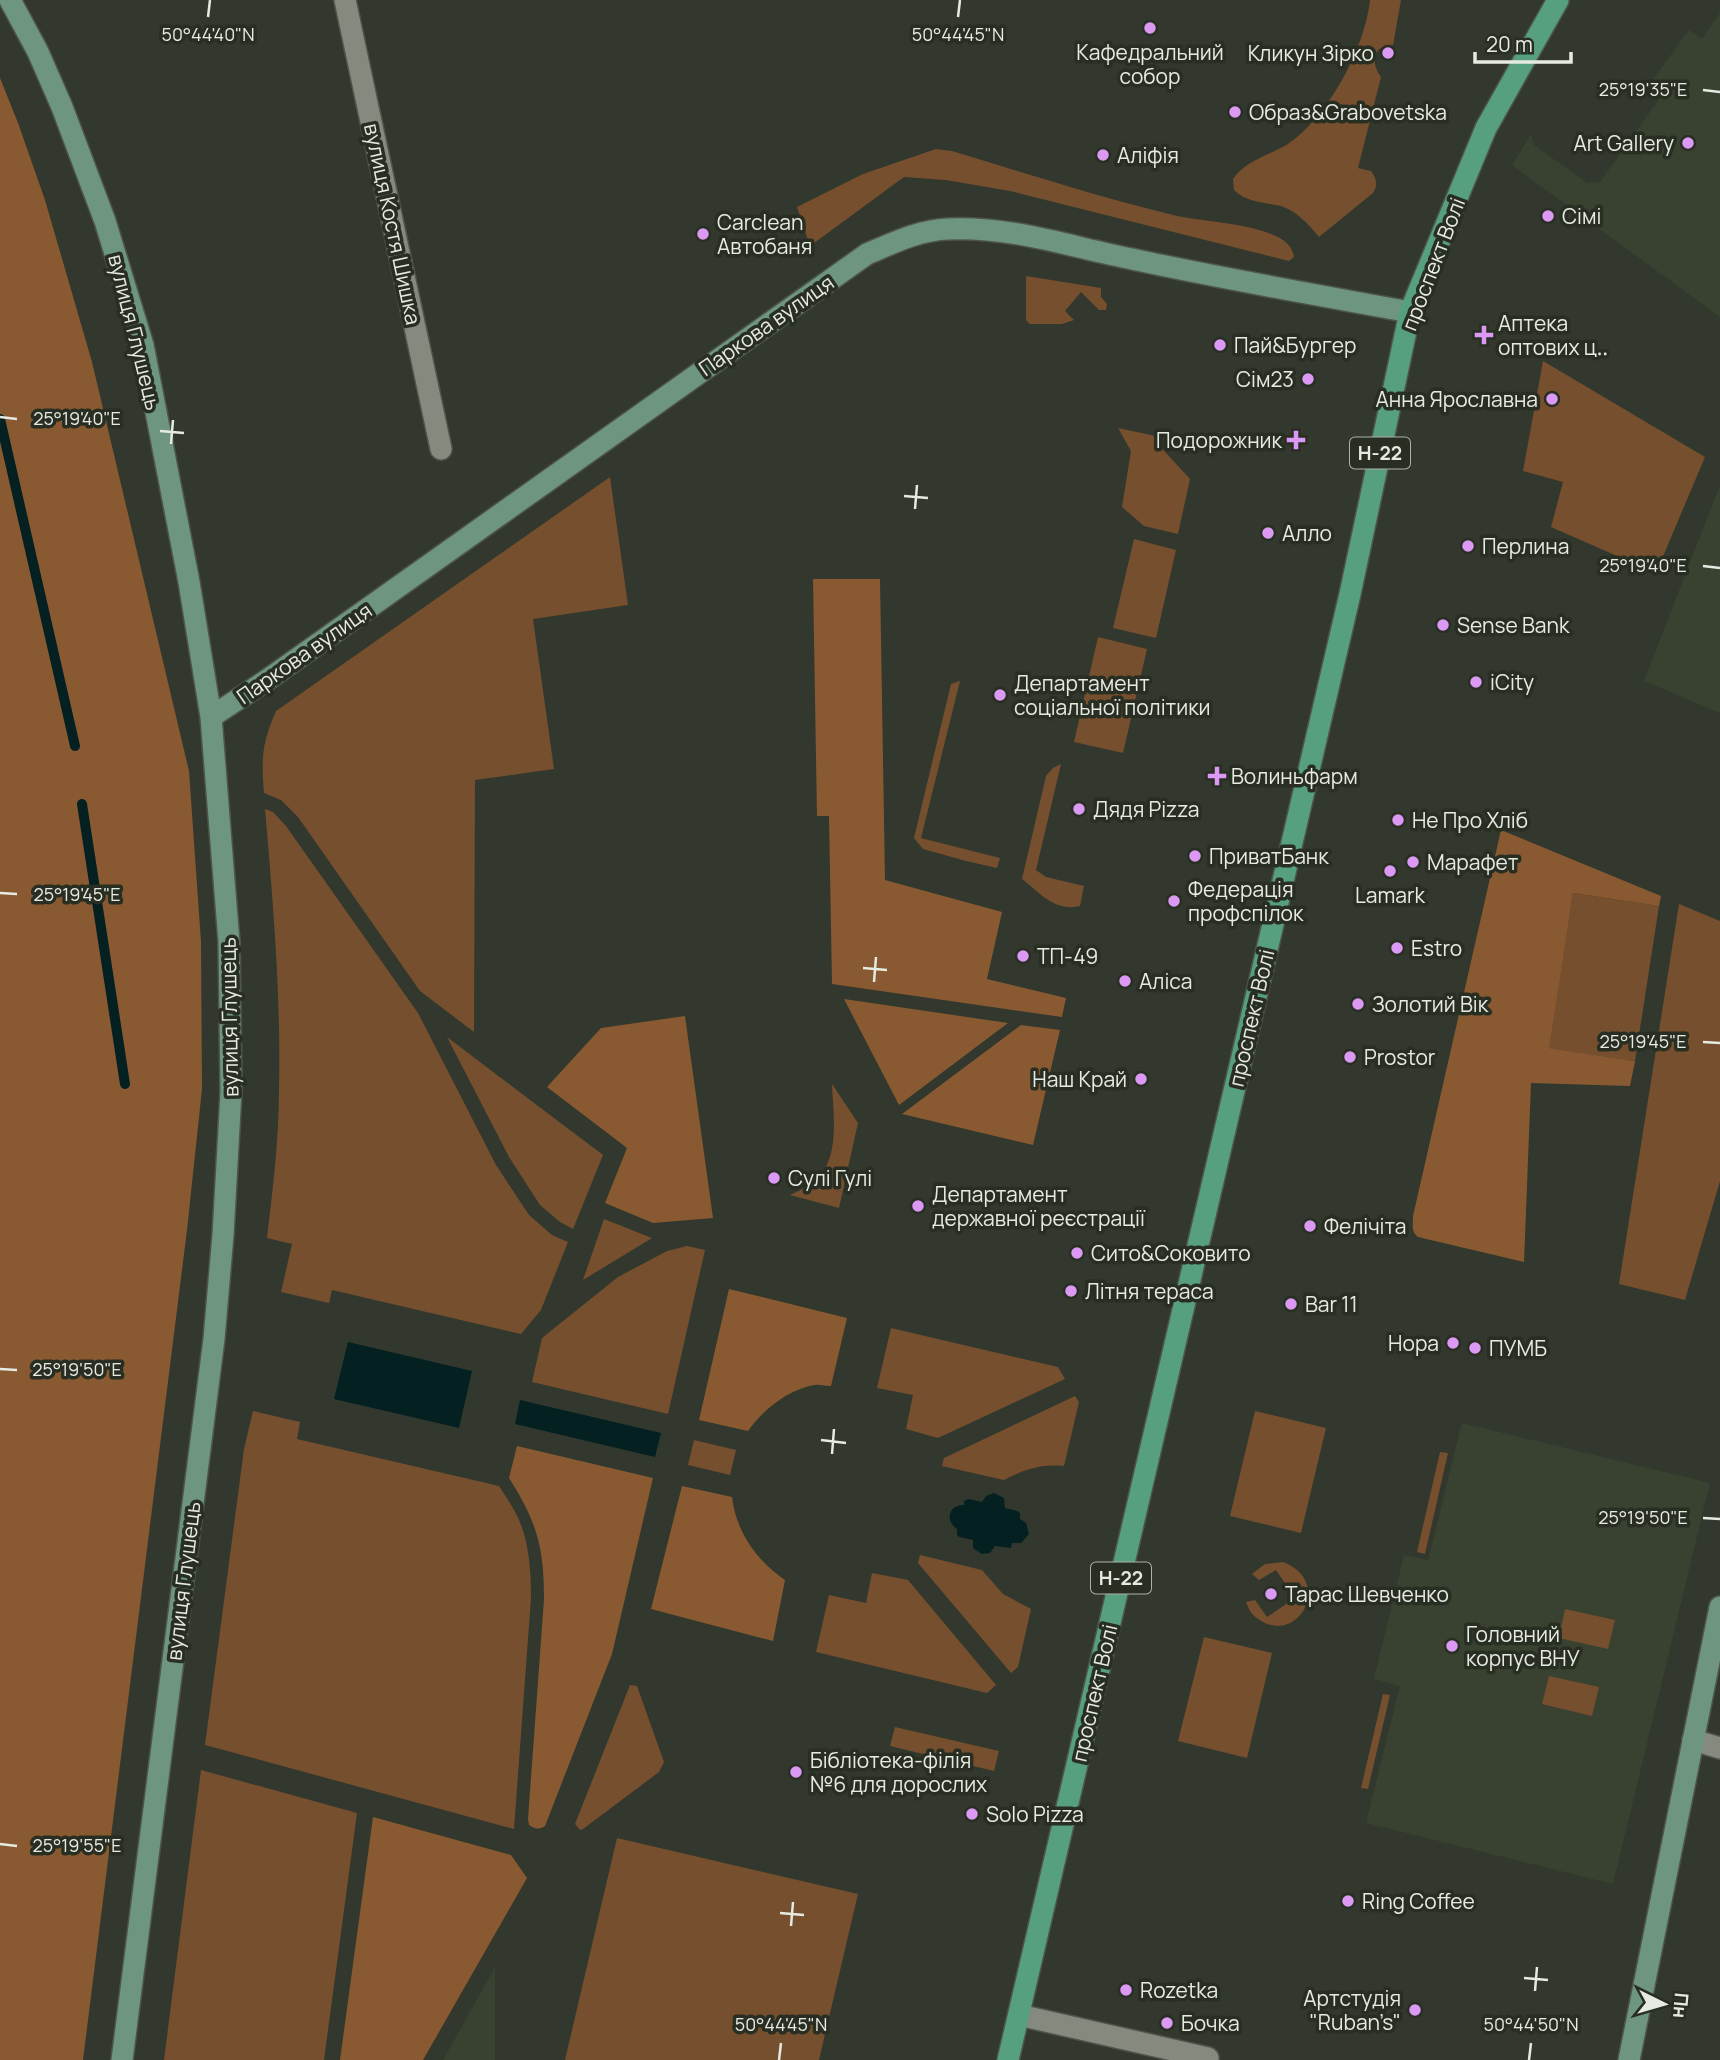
<svg xmlns="http://www.w3.org/2000/svg" width="1720" height="2060" viewBox="0 0 1720 2060" font-family="Manrope,sans-serif">
	<rect width="100%" height="100%" fill="#32382d"/>
	<path fill="#394231" d="M1720 13V317L1512 165 1531 134 1534 145 1587 183 1600 182 1662 95 1649 85 1689 30 1702 39Z
		M1720 485V713L1644 681Z
		M1462 1423 1710 1483 1613 1884 1366 1823 1400 1686 1374 1679 1404 1555 1428 1560Z
		M495 1967V2060H443Z"/>
	<path fill="#764f2e" d="M1370 0H1401L1393 45C1373 44 1370 63 1381 77L1358 168 1371 171C1377 179 1378 185 1373 193L1319 237C1308 224 1298 212 1281 206 1264 202 1247 203 1234 190L1233 179C1245 161 1270 155 1288 144 1328 117 1365 48 1370 0Z
		M936 149 952 151C1025 173 1098 197 1173 215 1204 222 1250 223 1278 237 1286 241 1293 248 1294 257L1289 261 1010 191 946 180 904 177 810 246 797 207 863 174Z
		M1026 276 1101 288V297L1107 304 1106 310H1099L1081 292 1065 311 1074 320 1062 324H1030L1026 320Z
		M1543 361 1705 457 1656 573 1551 527 1563 482 1523 471Z
		M1118 428 1160 437 1156 442 1190 479 1178 534 1144 526 1122 507 1131 451Z
		M610 477 628 605 533 619 554 769 475 780 474 1032 420 991 298 817 281 800 264 793C261 759 262 743 276 711Z
		M1134 539 1176 550 1156 638 1113 628Z
		M1098 637 1147 649 1123 753 1074 742Z
		M960 681 921 838 1000 858 997 868 966 861 923 849 914 838 951 684Z
		M1061 764 1036 870 1046 877 1084 886 1080 906C1055 912 1040 893 1022 879L1046 776 1053 768Z
		M265 809 273 812 286 826 418 1013 496 1165 529 1215 552 1235 568 1242 541 1310 521 1334 332 1290 329 1303 281 1292 292 1244 267 1238C273 1188 279 1138 279 1088 281 995 273 901 265 809Z
		M1573 893 1659 906 1635 1061 1548 1048Z
		M1679 904 1720 921V1181L1685 1300 1619 1284Z
		M447 1037 603 1155 573 1229 560 1222 540 1205 509 1157Z
		M832 1084 858 1123 839 1208 790 1195C798 1191 808 1187 815 1181 841 1158 833 1114 832 1084Z
		M604 1219 652 1238 583 1280Z
		M687 1246 705 1250 668 1414 532 1382 542 1338 618 1277 667 1251Z
		M891 1328 1058 1367 1065 1379 938 1438 906 1429 913 1395 877 1388Z
		M1075 1396 1079 1402 1064 1466C1041 1464 1025 1469 1004 1480L942 1466 944 1458Z
		M253 1411 300 1422 297 1439 499 1486C504 1494 510 1502 514 1510 529 1536 531 1569 531 1598L514 1829 205 1745 244 1449Z
		M1255 1411 1326 1428 1301 1533 1230 1516Z
		M694 1440 736 1450 730 1475 688 1465Z
		M1440 1452 1448 1453 1425 1554 1417 1552Z
		M920 1555 982 1570 1003 1594 1031 1609 1018 1667 1011 1673 918 1563Z
		M1283 1562C1335 1582 1297 1647 1258 1619 1251 1614 1249 1610 1246 1602L1255 1600 1267 1617 1295 1598 1276 1570 1259 1580 1252 1574 1265 1564Z
		M872 1573 908 1580 996 1685 987 1693 816 1652 829 1595 866 1603Z
		M1565 1609 1615 1620 1608 1649 1559 1638Z
		M1204 1637 1272 1653 1247 1758 1178 1741Z
		M1549 1676 1599 1687 1592 1716 1542 1704Z
		M630 1685 637 1686 664 1762 659 1772 583 1829 580 1830 575 1824Z
		M1383 1694 1390 1695 1368 1789 1361 1788Z
		M895 1727 999 1751 994 1771 890 1746Z
		M201 1770 357 1813 324 2060H164Z
		M617 1838 858 1894 819 2060H565Z"/>
	<path fill="#895a31" d="M0 78 18 123 45 200 92 362 189 771 201 942 202 1089 187 1230 83 2060H0Z
		M813 579H880L885 880 1002 912 987 979 1066 998 1062 1017 832 984 829 816H817Z
		M1501 830 1661 896 1659 906 1573 893 1549 1048 1635 1061 1630 1086 1531 1083 1524 1262 1418 1237C1411 1232 1413 1224 1413 1216Z
		M844 999 1008 1023 899 1105Z
		M685 1016 713 1218 653 1223 605 1203 627 1148 547 1087 601 1028Z
		M1021 1025 1060 1030 1033 1145 902 1114Z
		M729 1289 847 1318 831 1386C826 1386 819 1384 814 1385 787 1390 763 1410 748 1431L699 1420Z
		M517 1446 653 1478 612 1654 545 1826C538 1830 535 1829 529 1825L528 1819 544 1599C544 1547 537 1522 509 1478Z
		M682 1486 732 1497C736 1532 757 1561 785 1580L773 1641 651 1609Z
		M373 1817 511 1855 527 1878 423 2060H340Z"/>
	<path fill="#042021" d="M348 1342 472 1371 459 1428 334 1399Z
		M520 1400 661 1433 655 1457 515 1424Z
		M994 1493 1004 1498 1005 1508 1017 1511 1020 1513V1519L1026 1523 1029 1534 1021 1543H1012L1011 1548 995 1546 990 1553 982 1554 973 1548V1540L959 1537 957 1535V1529C945 1521 948 1505 964 1505V1501L969 1499 982 1502 986 1496Z"/>
	<g fill="none" stroke-linecap="round" stroke-linejoin="round">
		<path stroke="#042021" stroke-width="10" d="M0 419 75 746
			M82 804 125 1084"/>
		<defs>
			<path id="street" d="M345 0 441 449
				M1693 1740 1720 1748
				M1019 2015 1208 2058"/>
			<path id="secondary" d="M10 0 38 52 62 107 105 221 143 345 189 582 211 717 229 942 231 1092 223 1235 214 1339 122 2060
				M211 717 267 680 867 254C893 243 919 230 948 229 1011 226 1071 247 1132 259 1224 279 1318 295 1410 312
				M1629 2060 1720 1607"/>
			<path id="primary" d="M1008 2060 1350 594 1410 312 1486 128 1558 0"/>
		</defs>
		<use href="#street" stroke="#4f544b" stroke-width="24"/>
		<use href="#secondary" stroke="#4f544b" stroke-width="24"/>
		<use href="#primary" stroke="#4f544b" stroke-width="24"/>
		<use href="#street" stroke="#848b7e" stroke-width="21"/>
		<use href="#secondary" stroke="#6d957f" stroke-width="21"/>
		<use href="#primary" stroke="#569f7f" stroke-width="21"/>
	</g>
	<path fill="none" stroke="#e6eae3" stroke-width="2.5" d="M208 17 210 0M958 17 960 0M1703 90 1720 92M0 417 17 419M160 431 184 433M171 444 173 420M904 496 928 498M915 509 917 485M1703 566 1720 568M0 893 17 894M863 968 887 970M874 982 876 957M1703 1042 1720 1043M0 1369 17 1370M821 1440 846 1443M832 1454 834 1429M1703 1518 1720 1519M0 1844 17 1846M780 1913 804 1915M791 1926 793 1902M1524 1978 1548 1980M1535 1991 1537 1967M779 2060 781 2043M1529 2060 1531 2043"/>
	<g fill="#dc99f4" stroke="#292e23" stroke-width="2.5">
		<circle cx="1150" cy="28" r="7"/>
		<circle cx="1388" cy="53" r="7"/>
		<circle cx="1235" cy="112" r="7"/>
		<circle cx="1688" cy="143" r="7"/>
		<circle cx="1103" cy="155" r="7"/>
		<circle cx="1548" cy="216" r="7"/>
		<circle cx="703" cy="234" r="7"/>
		<path d="M1480.5 324.5h7v7h7v7h-7v7h-7v-7h-7v-7h7z"/>
		<circle cx="1220" cy="345" r="7"/>
		<circle cx="1308" cy="379" r="7"/>
		<circle cx="1552" cy="399" r="7"/>
		<path d="M1292.5 429.5h7v7h7v7h-7v7h-7v-7h-7v-7h7z"/>
		<circle cx="1268" cy="533" r="7"/>
		<circle cx="1468" cy="546" r="7"/>
		<circle cx="1443" cy="625" r="7"/>
		<circle cx="1476" cy="682" r="7"/>
		<circle cx="1000" cy="695" r="7"/>
		<path d="M1213.5 765.5h7v7h7v7h-7v7h-7v-7h-7v-7h7z"/>
		<circle cx="1079" cy="809" r="7"/>
		<circle cx="1398" cy="820" r="7"/>
		<circle cx="1195" cy="856" r="7"/>
		<circle cx="1413" cy="862" r="7"/>
		<circle cx="1390" cy="871" r="7"/>
		<circle cx="1174" cy="901" r="7"/>
		<circle cx="1397" cy="948" r="7"/>
		<circle cx="1023" cy="956" r="7"/>
		<circle cx="1125" cy="981" r="7"/>
		<circle cx="1358" cy="1004" r="7"/>
		<circle cx="1350" cy="1057" r="7"/>
		<circle cx="1141" cy="1079" r="7"/>
		<circle cx="774" cy="1178" r="7"/>
		<circle cx="918" cy="1206" r="7"/>
		<circle cx="1310" cy="1226" r="7"/>
		<circle cx="1077" cy="1253" r="7"/>
		<circle cx="1071" cy="1291" r="7"/>
		<circle cx="1291" cy="1304" r="7"/>
		<circle cx="1453" cy="1343" r="7"/>
		<circle cx="1475" cy="1348" r="7"/>
		<circle cx="1271" cy="1594" r="7"/>
		<circle cx="1452" cy="1646" r="7"/>
		<circle cx="796" cy="1772" r="7"/>
		<circle cx="972" cy="1814" r="7"/>
		<circle cx="1348" cy="1901" r="7"/>
		<circle cx="1126" cy="1990" r="7"/>
		<circle cx="1415" cy="2010" r="7"/>
		<circle cx="1167" cy="2023" r="7"/>
	</g>
	<g text-anchor="middle" dominant-baseline="central" stroke-width="7" stroke-linejoin="round" paint-order="stroke">
		<g fill="#292e23" stroke="#adb2a9" stroke-width="2">
			<rect x="1350" y="437.5" width="60" height="31" rx="5"/>
			<rect x="1091" y="1562.5" width="60" height="31" rx="5"/>
		</g>
		<g font-size="19" font-weight="bold" fill="#e6eae3">
			<text x="1380" y="453">Н-22</text>
			<text x="1121" y="1578">Н-22</text>
		</g>
		<g font-size="21" fill="#e6eae3" stroke="#292e23" text-anchor="start">
			<text x="1150" y="52" text-anchor="middle">Кафедральний<tspan x="1150" dy="24">собор</tspan></text>
			<text x="1374" y="53" text-anchor="end">Кликун Зірко</text>
			<text x="1249" y="112">Образ&amp;Grabovetska</text>
			<text x="1674" y="143" text-anchor="end">Art Gallery</text>
			<text x="1117" y="155">Аліфія</text>
			<text x="1562" y="216">Сімі</text>
			<text x="717" y="222">Carclean<tspan x="717" dy="24">Автобаня</tspan></text>
			<text x="1498" y="323">Аптека<tspan x="1498" dy="24">оптових ц‥</tspan></text>
			<text x="1234" y="345">Пай&amp;Бургер</text>
			<text x="1294" y="379" text-anchor="end">Сім23</text>
			<text x="1538" y="399" text-anchor="end">Анна Ярославна</text>
			<text x="1282" y="440" text-anchor="end">Подорожник</text>
			<text x="1282" y="533">Алло</text>
			<text x="1482" y="546">Перлина</text>
			<text x="1457" y="625">Sense Bank</text>
			<text x="1490" y="682">iCity</text>
			<text x="1014" y="683">Департамент<tspan x="1014" dy="24">соціальної політики</tspan></text>
			<text x="1231" y="776">Волиньфарм</text>
			<text x="1093" y="809">Дядя Pizza</text>
			<text x="1412" y="820">Не Про Хліб</text>
			<text x="1209" y="856">ПриватБанк</text>
			<text x="1427" y="862">Марафет</text>
			<text x="1188" y="889">Федерація<tspan x="1188" dy="24">профспілок</tspan></text>
			<text x="1390" y="895" text-anchor="middle">Lamark</text>
			<text x="1411" y="948">Estro</text>
			<text x="1037" y="956">ТП-49</text>
			<text x="1139" y="981">Аліса</text>
			<text x="1372" y="1004">Золотий Вік</text>
			<text x="1364" y="1057">Prostor</text>
			<text x="1127" y="1079" text-anchor="end">Наш Край</text>
			<text x="788" y="1178">Сулі Гулі</text>
			<text x="932" y="1194">Департамент<tspan x="932" dy="24">державної реєстрації</tspan></text>
			<text x="1324" y="1226">Фелічіта</text>
			<text x="1091" y="1253">Сито&amp;Соковито</text>
			<text x="1085" y="1291">Літня тераса</text>
			<text x="1305" y="1304">Bar 11</text>
			<text x="1439" y="1343" text-anchor="end">Нора</text>
			<text x="1489" y="1348">ПУМБ</text>
			<text x="1285" y="1594">Тарас Шевченко</text>
			<text x="1466" y="1634">Головний<tspan x="1466" dy="24">корпус ВНУ</tspan></text>
			<text x="810" y="1760">Бібліотека-філія<tspan x="810" dy="24">№6 для дорослих</tspan></text>
			<text x="986" y="1814">Solo Pizza</text>
			<text x="1362" y="1901">Ring Coffee</text>
			<text x="1140" y="1990">Rozetka</text>
			<text x="1401" y="1998" text-anchor="end">Артстудія<tspan x="1401" dy="24">"Ruban’s"</tspan></text>
			<text x="1181" y="2023">Бочка</text>
		</g>
		<g font-size="21" fill="#e6eae3" stroke="#292e23">
			<text transform="translate(393 224) rotate(78)">вулиця Костя Шишка</text>
			<text transform="translate(1433 264) rotate(-69)">проспект Волі</text>
			<text transform="translate(766 325) rotate(-35)">Паркова вулиця</text>
			<text transform="translate(135 332) rotate(76)">вулиця Глушець</text>
			<text transform="translate(304 653) rotate(-35)">Паркова вулиця</text>
			<text transform="translate(229 1017) rotate(-91)">вулиця Глушець</text>
			<text transform="translate(1251 1018) rotate(-77)">проспект Волі</text>
			<text transform="translate(183 1581) rotate(-83)">вулиця Глушець</text>
			<text transform="translate(1094 1693) rotate(-77)">проспект Волі</text>
		</g>
	</g>
	<g font-size="18" text-anchor="middle" fill="#e6eae3" stroke="#292e23" stroke-width="7" stroke-linejoin="round" paint-order="stroke">
		<text x="208" y="41">50°44'40"N</text>
		<text x="958" y="41">50°44'45"N</text>
		<text x="1643" y="96">25°19'35"E</text>
		<text x="77" y="425">25°19'40"E</text>
		<text x="1643" y="572">25°19'40"E</text>
		<text x="77" y="901">25°19'45"E</text>
		<text x="1643" y="1048">25°19'45"E</text>
		<text x="77" y="1376">25°19'50"E</text>
		<text x="1643" y="1524">25°19'50"E</text>
		<text x="77" y="1852">25°19'55"E</text>
		<text x="781" y="2031">50°44'45"N</text>
		<text x="1531" y="2031">50°44'50"N</text>
	</g>
	<g transform="translate(1664 2004) rotate(95)" stroke="#292e23" stroke-width="5" paint-order="stroke">
	<path d="M0-5L12 26L0 18L-12 26Z" fill="#e6eae3"/>
	<text y="-10" font-size="19" font-weight="bold" text-anchor="middle" fill="#e6eae3">Пн</text>
	</g>
	<path d="M1475 52v10h96v-10" fill="none" stroke="#e6eae3" stroke-width="3.5"/>
	<text x="1486" y="52" font-size="21" fill="#e6eae3" stroke="#292e23" stroke-width="5" paint-order="stroke">20 m</text>
</svg>
